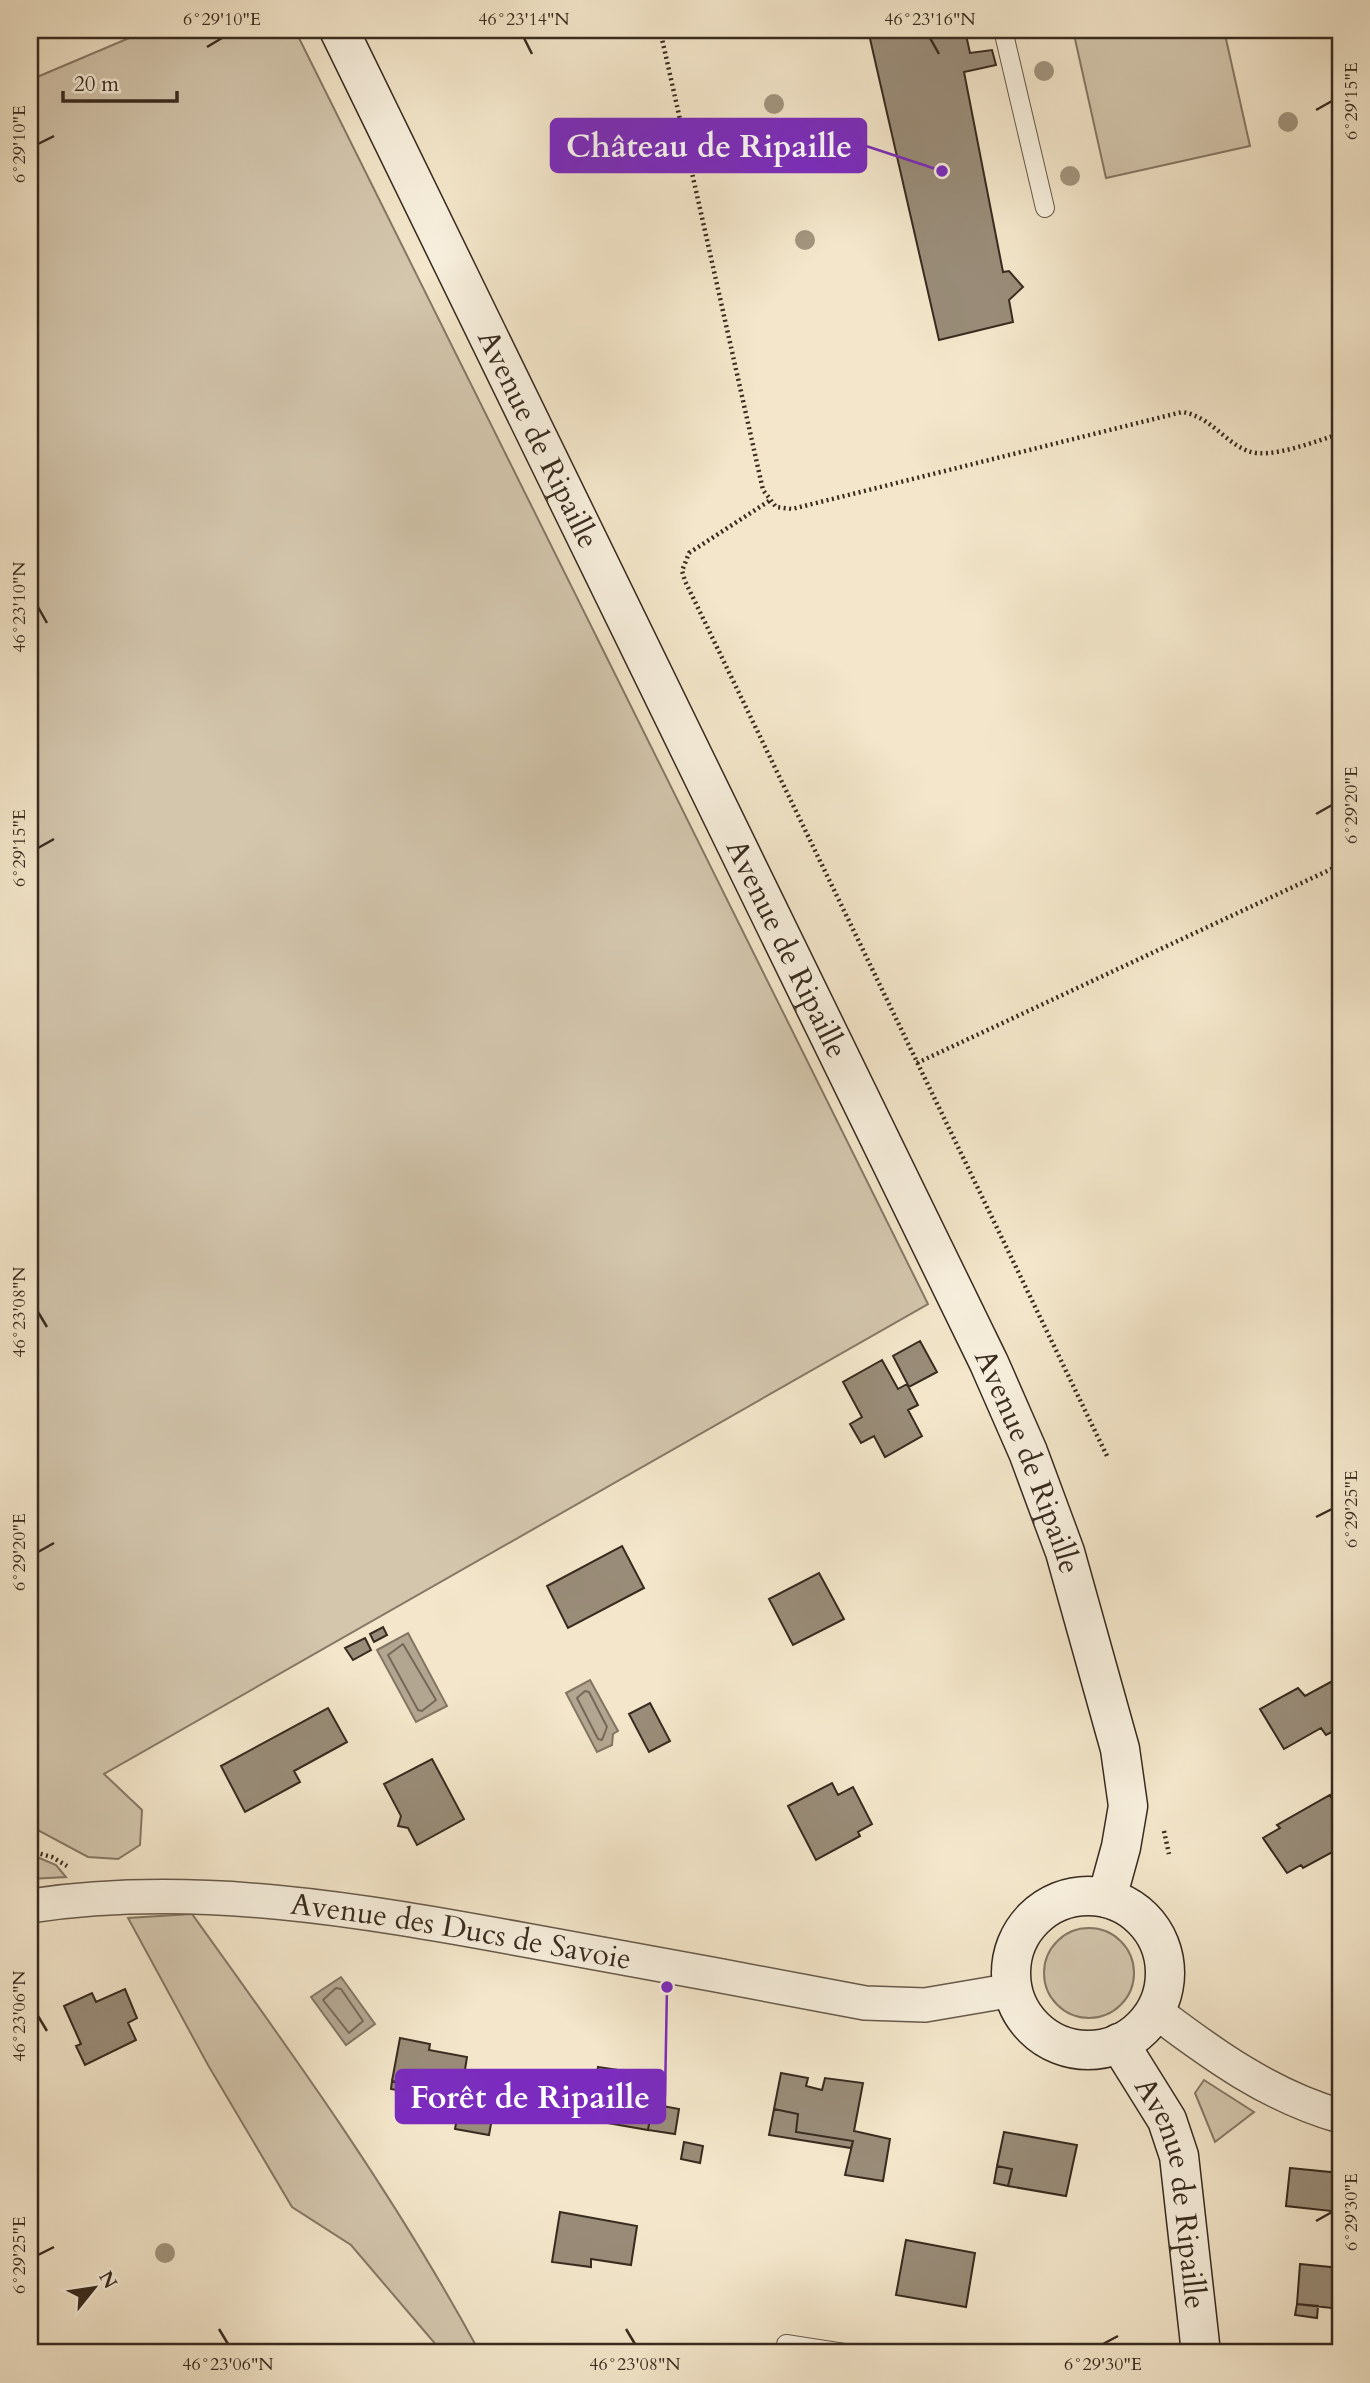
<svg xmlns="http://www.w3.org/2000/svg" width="1370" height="2383" viewBox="0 0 1370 2383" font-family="Cardo,serif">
	<rect width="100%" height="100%" fill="#f3e6ca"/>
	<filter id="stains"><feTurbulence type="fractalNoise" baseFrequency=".00286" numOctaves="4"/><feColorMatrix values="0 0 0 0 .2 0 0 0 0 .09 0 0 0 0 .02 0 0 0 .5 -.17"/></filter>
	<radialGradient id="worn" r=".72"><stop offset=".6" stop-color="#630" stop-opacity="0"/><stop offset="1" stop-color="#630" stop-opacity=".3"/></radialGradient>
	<path fill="#d3c6ad" stroke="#867866" stroke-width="2" d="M148 30H295L928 1304 104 1774 142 1810 140 1845 118 1859 88 1857 30 1826V80Z
		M1073 30H1224L1250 146 1106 178Z
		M30 1854 56 1865 66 1877 30 1879Z
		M192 1914C295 2057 396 2197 480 2353H443L351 2245 292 2207 208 2065 128 1918Z
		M1044 1973a45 45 0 1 1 90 0a45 45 0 1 1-90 0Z
		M1204 2080 1254 2112 1215 2142 1195 2093Z"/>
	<path fill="#b3a690" stroke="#827563" stroke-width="2" d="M408 1633 447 1706 416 1722 377 1650Z
		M590 1680 618 1731 613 1734 612 1745 597 1752 566 1693Z
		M341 1977 375 2024 346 2045 311 1997Z"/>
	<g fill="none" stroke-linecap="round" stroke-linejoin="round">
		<path stroke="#766858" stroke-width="2" d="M403 1644 436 1700 422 1711 418 1710 388 1655Z
			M585 1691 589 1692 607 1727 602 1740 598 1739 577 1698Z
			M336 1988 341 1989 363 2021 349 2033 323 2000Z"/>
	</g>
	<path fill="#998c78" stroke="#382b1f" stroke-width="2" d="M868 30H965L970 53 992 50 996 65 964 72 1003 272 1009 271 1023 287 1009 300 1013 322 939 340Z
		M920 1341 937 1372 909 1387 893 1356Z
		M882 1360 898 1389 907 1384 918 1405 908 1410 922 1436 885 1457 874 1436 861 1443 850 1424 862 1417 843 1382Z
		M622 1546 644 1588 568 1628 547 1586Z
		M819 1573 844 1619 793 1645 769 1599Z
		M383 1627 387 1635 374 1642 370 1634Z
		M365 1638 371 1650 353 1660 345 1648Z
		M1340 1677V1728L1326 1735 1321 1728 1284 1749 1260 1709 1298 1688 1305 1696Z
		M650 1703 670 1741 649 1752 629 1714Z
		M328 1708 347 1742 294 1771 300 1782 245 1812 221 1766Z
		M432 1759 464 1819 417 1845 408 1828 398 1826 401 1816 384 1784Z
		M832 1783 838 1795 853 1787 872 1824 858 1832 860 1836 816 1860 788 1806Z
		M1330 1795 1340 1814V1848L1303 1868 1301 1865 1287 1873 1263 1838 1280 1828 1277 1825Z
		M125 1989 137 2018 128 2023 136 2040 85 2065 76 2046 81 2044 64 2006 92 1993 96 2002Z
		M400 2038 430 2044 429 2050 467 2057 460 2101 412 2093 413 2085 392 2081Z
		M598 2067 619 2070 618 2076 656 2083 648 2130 590 2120Z
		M781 2073 808 2078 806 2086 822 2090 825 2078 863 2083 854 2131 890 2139 883 2181 845 2175 853 2141 796 2132 798 2114 774 2109Z
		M392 2081 413 2085 412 2093 391 2089Z
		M460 2101 494 2107 489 2135 455 2129Z
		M652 2104 679 2109 675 2134 648 2130Z
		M774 2109 798 2114 796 2132 853 2141 851 2148 769 2135Z
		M1004 2132 1077 2145 1066 2196 1008 2186 1012 2169 997 2166Z
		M684 2142 703 2146 700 2163 681 2159Z
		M997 2166 1012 2169 1008 2186 994 2183Z
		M1290 2168 1340 2173V2212L1286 2206Z
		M560 2212 637 2226 631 2265 591 2259V2267L552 2262Z
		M906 2240 975 2253 966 2307 896 2295Z
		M1300 2264 1340 2268V2309L1297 2304Z
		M1297 2304 1318 2306 1317 2318 1295 2315Z"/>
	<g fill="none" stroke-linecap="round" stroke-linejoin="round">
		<defs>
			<path id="lane" d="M1003 30 1045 208
				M786 2344 844 2353"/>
			<g id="street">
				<path id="s1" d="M30 1906C196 1881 361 1910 525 1940 638 1961 752 1981 865 2003L925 2005 1013 1990"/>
				<path d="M1155 2011C1213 2055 1270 2096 1340 2116"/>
			</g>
			<g id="secondary">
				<path id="s2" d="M339 30 989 1363 1028 1452 1065 1552 1120 1749 1128 1806 1121 1847 1107 1898"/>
				<circle cx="1088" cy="1973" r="77"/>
				<path id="s3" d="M1119 2043 1167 2120 1179 2156 1201 2353"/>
			</g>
		</defs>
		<use href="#lane" stroke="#675a4a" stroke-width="20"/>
		<use href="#street" stroke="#675a4a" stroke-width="36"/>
		<use href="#secondary" stroke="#382b1f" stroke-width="41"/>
		<path stroke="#382b1f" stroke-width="4.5" stroke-dasharray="2 3.5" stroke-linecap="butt" d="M660 30 763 490 776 507 792 509 1182 412C1210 416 1224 442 1248 451 1270 460 1318 440 1340 434
			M769 501 689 553 682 571 685 581 1108 1458
			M917 1063 1340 865
			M1164 1831 1169 1854
			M30 1851 52 1857 67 1866"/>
		<use href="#lane" stroke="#f7efdd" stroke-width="18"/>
		<use href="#street" stroke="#f7efdd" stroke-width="33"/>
		<use href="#secondary" stroke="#f7efdd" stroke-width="38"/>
	</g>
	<g fill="#a2957f">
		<circle cx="1044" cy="71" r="10"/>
		<circle cx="774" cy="104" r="10"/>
		<circle cx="1288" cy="122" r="10"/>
		<circle cx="1070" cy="176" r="10"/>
		<circle cx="805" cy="240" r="10"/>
		<circle cx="165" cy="2253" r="10"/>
	</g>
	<path fill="none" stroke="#382b1f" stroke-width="2.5" d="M524 38 532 54M930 38 939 54M207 47 222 38M1316 110 1332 101M38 144 54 136M38 607 47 623M1316 814 1332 805M38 848 54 839M38 1312 47 1327M1316 1517 1332 1509M38 1552 54 1543M38 2016 47 2031M1316 2221 1332 2212M38 2255 54 2247M219 2329 228 2344M626 2329 635 2344M1103 2344 1118 2336"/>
	<g text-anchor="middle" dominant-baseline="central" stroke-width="6" stroke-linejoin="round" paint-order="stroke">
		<g font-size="30" fill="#382b1f" stroke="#f7efdd">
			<text stroke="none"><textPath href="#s2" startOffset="455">Avenue de Ripaille</textPath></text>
			<text stroke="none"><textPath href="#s2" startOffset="1022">Avenue de Ripaille</textPath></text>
			<text stroke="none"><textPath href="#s2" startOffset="1589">Avenue de Ripaille</textPath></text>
			<text stroke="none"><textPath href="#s1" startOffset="434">Avenue des Ducs de Savoie</textPath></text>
			<text stroke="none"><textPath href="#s3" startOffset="163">Avenue de Ripaille</textPath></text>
		</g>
	</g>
	<path fill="none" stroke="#7b2cbf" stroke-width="2.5" d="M942 171L866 146M667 1987L665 2097"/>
	<g fill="#7b2cbf" stroke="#f7efdd" stroke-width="2.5">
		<circle cx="942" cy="171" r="7"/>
		<circle cx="667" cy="1987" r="7"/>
	</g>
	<g fill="#7b2cbf" stroke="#7b2cbf" stroke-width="2.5">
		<rect x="551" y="119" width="315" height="53" rx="7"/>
		<rect x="396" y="2070" width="269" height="53" rx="7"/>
	</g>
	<g font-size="32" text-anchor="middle" font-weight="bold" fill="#fff">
		<text x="709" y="157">Château de Ripaille</text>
		<text x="530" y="2108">Forêt de Ripaille</text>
	</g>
	<rect width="1370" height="2383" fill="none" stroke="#f3e6ca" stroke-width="77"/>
	<g transform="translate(94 2288) rotate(60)" stroke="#f7efdd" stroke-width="5" paint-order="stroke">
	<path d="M0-5L12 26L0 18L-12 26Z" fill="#382b1f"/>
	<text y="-10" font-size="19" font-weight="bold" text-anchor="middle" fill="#382b1f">N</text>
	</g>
	<path d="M63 91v10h114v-10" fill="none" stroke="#382b1f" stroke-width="3.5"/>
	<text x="74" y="91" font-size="21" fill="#382b1f" stroke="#f7efdd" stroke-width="5" paint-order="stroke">20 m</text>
	<rect x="38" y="38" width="1294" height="2306" fill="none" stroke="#382b1f" stroke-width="2.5"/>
	<g font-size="18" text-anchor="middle" fill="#382b1f">
		<text x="222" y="25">6°29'10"E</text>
		<text x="524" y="25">46°23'14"N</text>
		<text x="930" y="25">46°23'16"N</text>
		<text transform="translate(1351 101) rotate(-90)" y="6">6°29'15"E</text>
		<text transform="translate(19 144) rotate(-90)" y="6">6°29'10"E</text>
		<text transform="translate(19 607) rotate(-90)" y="6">46°23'10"N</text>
		<text transform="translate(1351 805) rotate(-90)" y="6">6°29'20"E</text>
		<text transform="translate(19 848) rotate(-90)" y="6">6°29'15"E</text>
		<text transform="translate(19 1312) rotate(-90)" y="6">46°23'08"N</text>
		<text transform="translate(1351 1509) rotate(-90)" y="6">6°29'25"E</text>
		<text transform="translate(19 1552) rotate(-90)" y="6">6°29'20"E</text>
		<text transform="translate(19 2016) rotate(-90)" y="6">46°23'06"N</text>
		<text transform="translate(1351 2212) rotate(-90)" y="6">6°29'30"E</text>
		<text transform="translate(19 2255) rotate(-90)" y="6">6°29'25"E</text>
		<text x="228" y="2370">46°23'06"N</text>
		<text x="635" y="2370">46°23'08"N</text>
		<text x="1103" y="2370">6°29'30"E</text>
	</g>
	<rect width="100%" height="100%" filter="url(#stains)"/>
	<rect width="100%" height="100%" fill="url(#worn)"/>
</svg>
